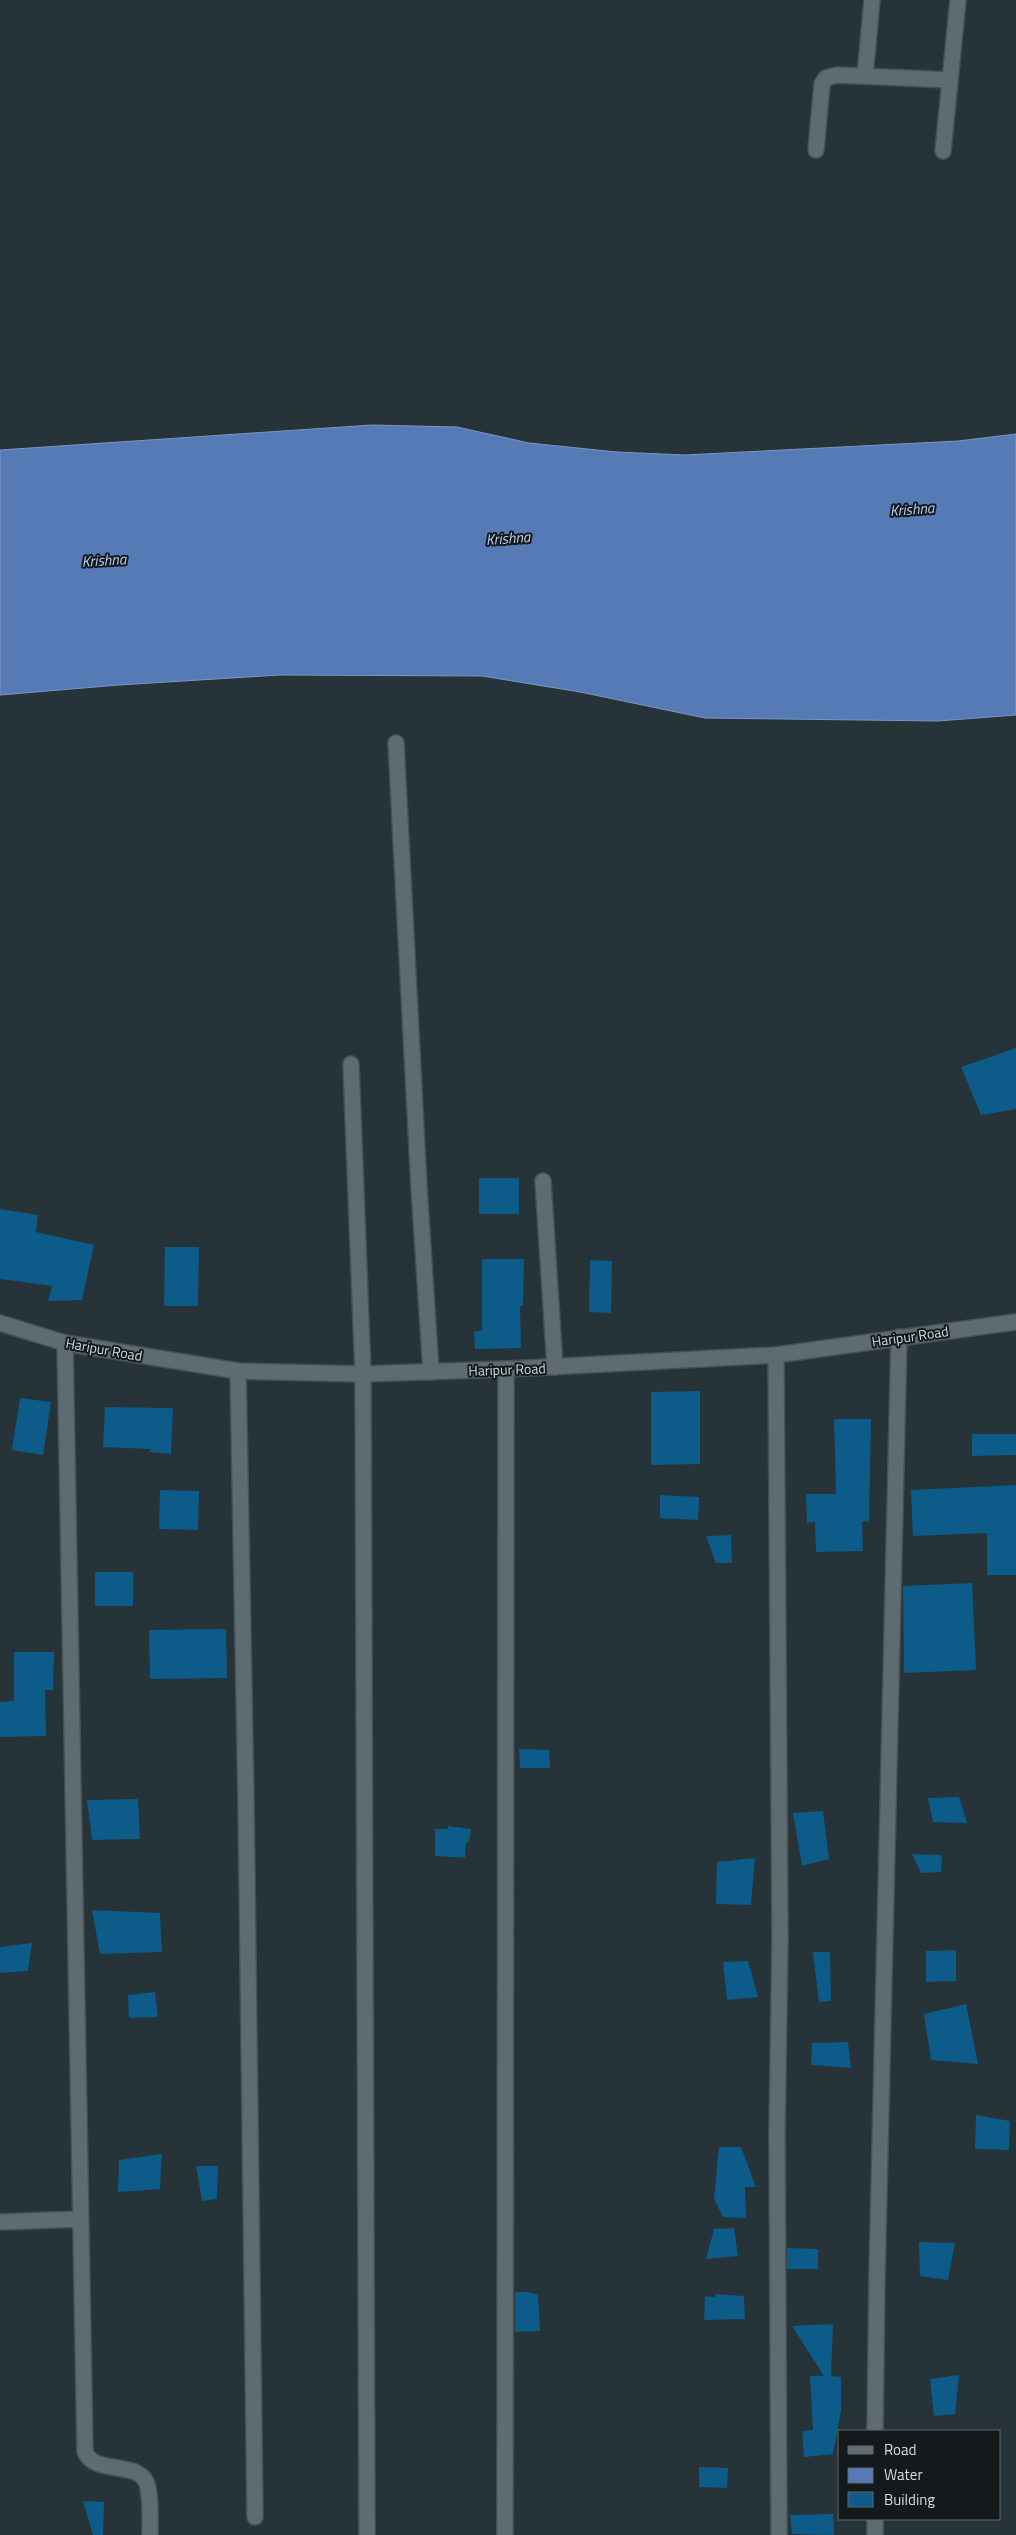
<svg xmlns="http://www.w3.org/2000/svg" width="1016" height="2535" viewBox="0 0 1016 2535" font-family="'Titillium Web',sans-serif">
	<rect width="100%" height="100%" fill="#263338"/>
	<path fill="#557ab6" stroke="#7b97c2" d="M372 425 457 427 529 443 617 452 685 455 958 441 1016 434V715L938 721 705 718 580 692 482 676 280 675 119 685 0 695V450Z"/>
	<path fill="#0c5b89" d="M1016 1048V1109L981 1115 961 1067Z
		M479 1178H519V1214H479Z
		M0 1209 38 1215 36 1232 94 1245 82 1300 48 1301 52 1286 0 1279Z
		M165 1247H199L198 1306H164Z
		M482 1259H524L523 1306H520L521 1348 475 1349 474 1331H482Z
		M590 1260 612 1261 611 1313 589 1312Z
		M700 1391V1464L651 1465V1392Z
		M20 1398 51 1402 43 1455 12 1450Z
		M105 1407 173 1408 171 1454 150 1452V1449L103 1447Z
		M834 1419H871L869 1522 862 1521 863 1551 816 1552 815 1522 807 1523 806 1494H836Z
		M972 1434H1016V1455L972 1456Z
		M1016 1485V1575H987V1533L913 1536 911 1490Z
		M160 1490 199 1491 198 1530 159 1529Z
		M660 1495 699 1497 698 1520 660 1518Z
		M731 1535 732 1563H716L706 1536Z
		M95 1572H133V1606H95Z
		M972 1583 976 1670 904 1673 903 1586Z
		M226 1629 227 1678 150 1679 149 1630Z
		M14 1652H54L53 1690H45L46 1736 0 1737V1702L14 1701Z
		M519 1749 549 1750 550 1768H520Z
		M959 1797 967 1823 933 1822 928 1798Z
		M138 1799 140 1839 92 1840 87 1800Z
		M823 1811 829 1859 802 1866 793 1813Z
		M448 1826 471 1829 469 1841 466 1843 465 1858 435 1856V1829H448Z
		M912 1854 942 1855 941 1872 921 1873Z
		M755 1858 751 1905 716 1904 717 1862Z
		M92 1910 160 1913 162 1952 100 1954Z
		M32 1943 28 1971 0 1973V1947Z
		M956 1950V1981L926 1982V1951Z
		M813 1952H830L831 2001 819 2002Z
		M748 1961 758 1997 727 2000 723 1962Z
		M155 1992 158 2017 129 2018 128 1995Z
		M966 2004 978 2064 931 2060 924 2014Z
		M848 2042 851 2068 811 2065 812 2043Z
		M976 2115 1010 2121 1009 2150 975 2149Z
		M719 2147H741L756 2187H745L746 2218 723 2217 714 2199Z
		M162 2154 160 2189 118 2192 119 2160Z
		M196 2166H218L217 2199 202 2201Z
		M734 2228 738 2256 706 2259 714 2229Z
		M919 2242 955 2243 948 2280 920 2276Z
		M787 2248 818 2249V2269H787Z
		M515 2292H527L538 2295 540 2331 515 2332Z
		M716 2294 744 2296 745 2319 704 2320 705 2296 714 2297Z
		M833 2324 831 2376 841 2377V2410L833 2454 804 2457 802 2431 813 2430 810 2376H824L792 2326Z
		M959 2375 955 2414 934 2416 930 2379Z
		M699 2467 728 2468 727 2488 699 2487Z
		M83 2501 104 2502 103 2535H93Z
		M833 2514 834 2535 792 2534 790 2515Z"/>
	<g fill="none" stroke-linecap="round" stroke-linejoin="round">
		<defs>
			<path id="street" d="M865 76 872 0
				M816 150 822 84 826 78 837 75 950 80
				M943 151 958 0
				M396 743 419 1187 431 1372
				M351 1064 363 1374 367 2535
				M543 1181 555 1367
				M65 1343 85 2452C96 2477 143 2458 148 2488 151 2503 150 2520 150 2535
				M776 1355 780 1939 777 2132 779 2535
				M238 1371 246 1801 255 2517
				M0 2222 81 2219
				M875 2431 877 2275 899 1337
				M505 2535 506 1369
				M875 2535V2519"/>
			<path id="secondary" d="M0 1323 65 1343 238 1371 363 1374 506 1369 776 1355 1016 1322"/>
		</defs>
		<use href="#street" stroke="#465154" stroke-width="18"/>
		<use href="#secondary" stroke="#465154" stroke-width="18"/>
		<use href="#street" stroke="#5e6c72" stroke-width="15"/>
		<use href="#secondary" stroke="#5e6c72" stroke-width="15"/>
	</g>
	<g text-anchor="middle" dominant-baseline="central" stroke-width="4" stroke-linejoin="round" paint-order="stroke">
		<g font-size="14" fill="#d3dbde" stroke="#141a1c">
			<text transform="translate(910 1336) rotate(-8)">Haripur Road</text>
			<text transform="translate(104 1349) rotate(10)">Haripur Road</text>
			<text transform="translate(507 1369) rotate(-2)">Haripur Road</text>
		</g>
		<g font-size="15" font-style="italic" fill="#bbd0f2" stroke="#141a1c">
			<text transform="translate(912 509) rotate(-4)">Krishna</text>
			<text transform="translate(508 538) rotate(-4)">Krishna</text>
			<text transform="translate(104 560) rotate(-3)">Krishna</text>
		</g>
	</g>
	<rect x="838" y="2430" width="162" height="90" fill="#141a1c" stroke="#60676a"/>
	<rect x="848" y="2446" width="25" height="8" fill="#5e6c72" stroke="#60676a"/>
	<text x="884" y="2455" font-size="15" fill="#d3dbde">Road</text>
	<rect x="848" y="2468" width="25" height="15" fill="#557ab6" stroke="#60676a"/>
	<text x="884" y="2480" font-size="15" fill="#d3dbde">Water</text>
	<rect x="848" y="2492" width="25" height="15" fill="#0c5b89" stroke="#60676a"/>
	<text x="884" y="2505" font-size="15" fill="#d3dbde">Building</text>
</svg>
